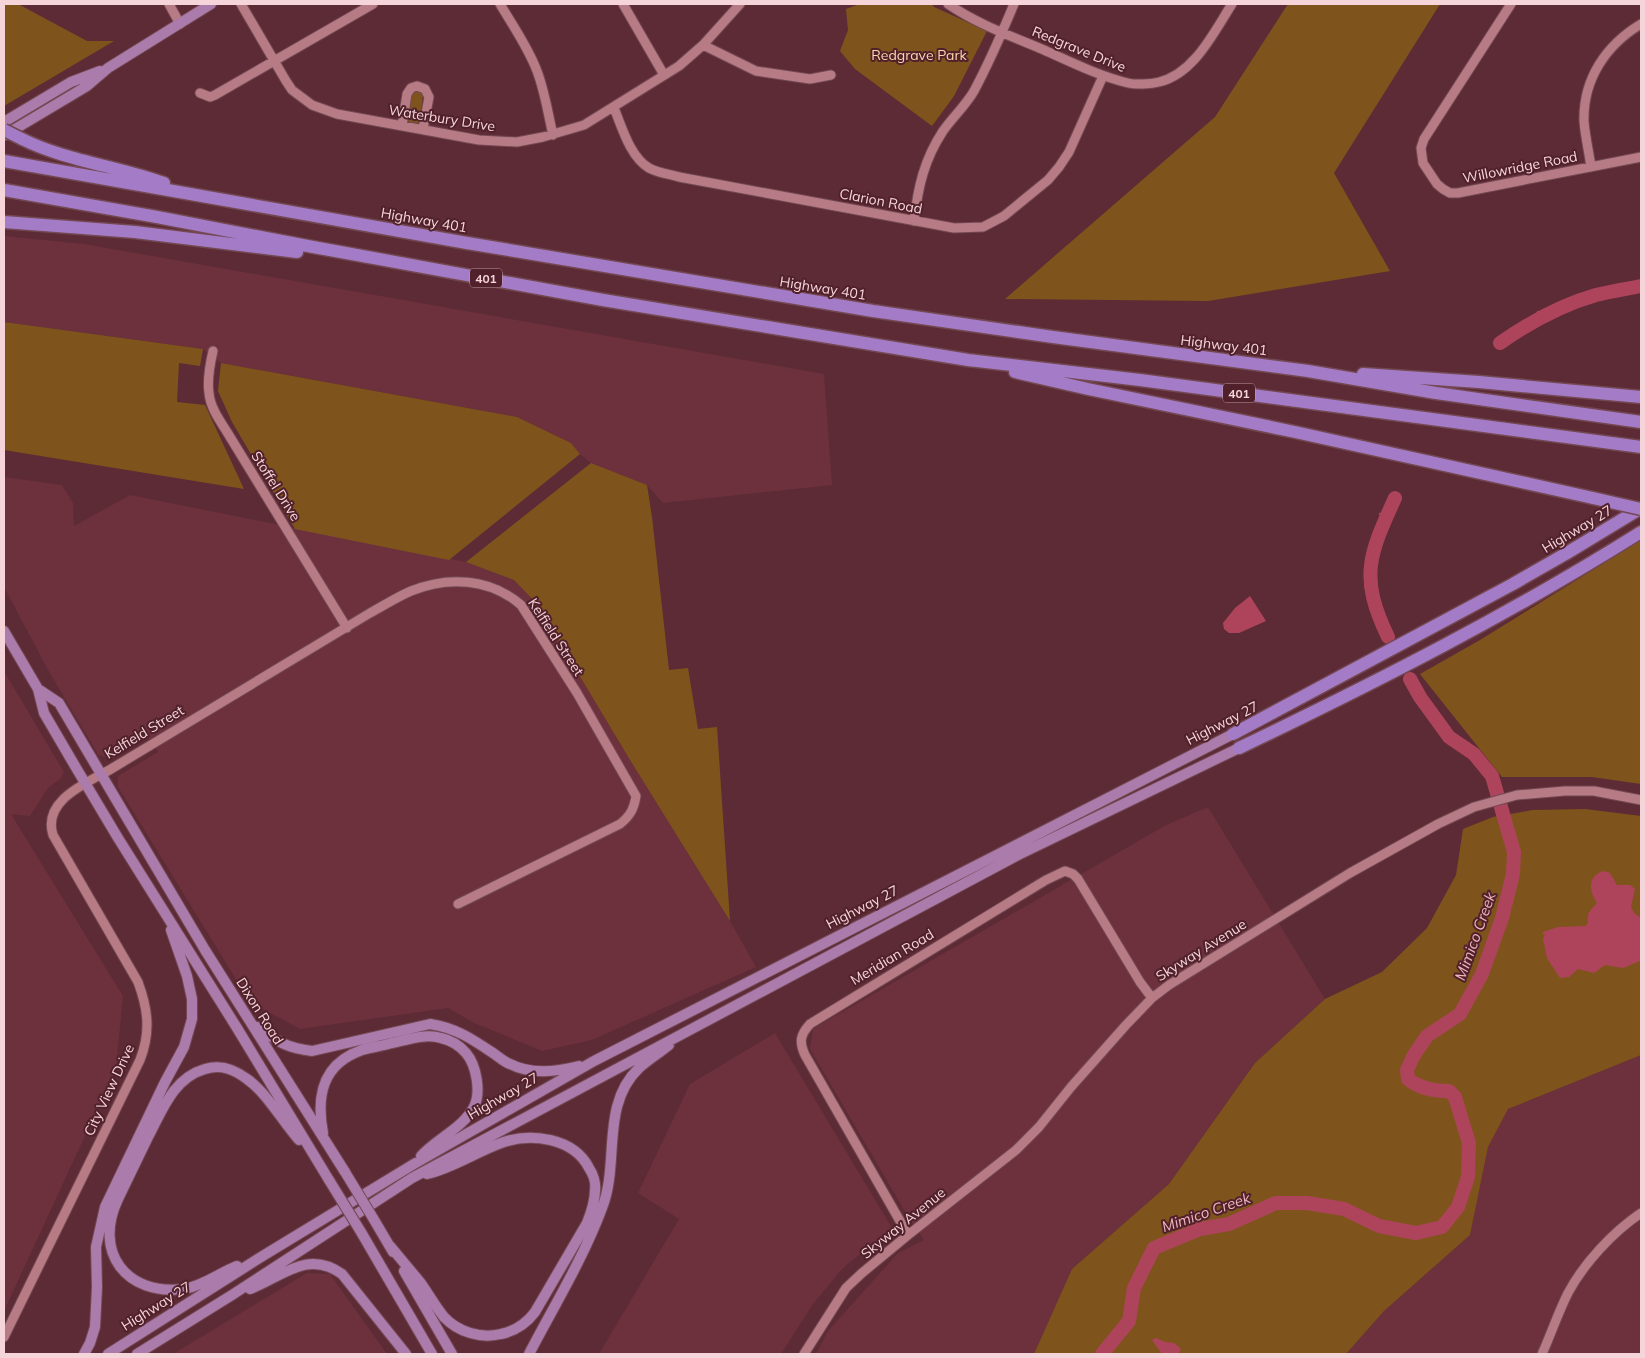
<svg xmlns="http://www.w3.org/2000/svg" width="1645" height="1358" viewBox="0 0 1645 1358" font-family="Mulish,sans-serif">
	<rect width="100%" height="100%" fill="#5d2b35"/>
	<path fill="#6c313d" d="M4 236 84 244 824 374 832 485 663 503 647 485 591 463 580 454 571 443 517 417 221 363 203 349 4 322Z
		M4 477 62 485 73 503 74 526 130 495 466 562 514 580 536 603 630 760 730 921 756 967 592 1040 542 1051 474 1023 448 1008 300 1029 250 1002 118 787V776L158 752 148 737 110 759 98 754 48 670 4 587Z
		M4 671 64 772 61 778 48 788 30 816 11 814 123 996 116 1069 4 1311Z
		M1208 807 1325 999 1255 1063 1169 1184 1072 1269 1034 1354H816L828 1331 898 1253 924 1240 907 1215 810 1049 813 1029 1166 825Z
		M775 1033 892 1228 843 1268 813 1304 781 1354H599L679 1219 638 1193 690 1084Z
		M1641 1055V1354H1346L1384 1311 1470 1235 1488 1147 1508 1109Z
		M307 1273 330 1274 387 1354H173Z"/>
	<path fill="#7f541c" d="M4 4H18L87 41H114L4 106Z
		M860 4H932L934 7 987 31 954 96 932 126 855 69 840 51 848 30 846 9Z
		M1288 4H1440L1334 173 1390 271 1208 301 1005 299 1215 117Z
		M419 91 423 94 420 121 416 125H411L408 121 411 96 414 92Z
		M4 322 203 349 200 366 179 363 177 402 205 405 244 489 4 450Z
		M221 363 517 417 571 443 580 454 449 560 295 529 232 422 218 391Z
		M591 463 647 485 652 517 669 670 688 668 698 729 717 727 730 921 630 760 536 603 514 580 466 562Z
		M1641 540V784L1592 777H1502L1420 674 1480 640Z
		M1585 809 1641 816V1055L1508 1109 1488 1147 1470 1235 1384 1311 1346 1354H1034L1072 1269 1169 1184 1255 1063 1325 999 1382 972 1427 928 1456 875 1463 829 1493 817 1533 810Z"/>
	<path fill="#ad445c" d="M1250 596 1266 621 1239 633H1229L1224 629 1223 623 1235 608Z
		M1603 871 1610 873 1617 885H1630L1635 889 1631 907 1634 913 1641 918 1640 961 1623 968 1605 965 1594 973 1578 969 1569 977 1560 978 1547 958 1543 939 1545 934 1543 935V932L1558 927 1586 926 1588 922C1586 913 1592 909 1597 903 1589 891 1587 877 1603 871Z
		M1156 1338 1165 1342 1174 1343 1181 1349 1178 1354H1162L1152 1340Z"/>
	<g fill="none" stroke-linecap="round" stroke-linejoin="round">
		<path stroke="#ad445c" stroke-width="2.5" d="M1538 312 1545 315
			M1380 514H1388"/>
		<path stroke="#ad445c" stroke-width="14" d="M1500 343C1530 322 1561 305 1596 295 1611 291 1626 289 1641 286
			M1388 637C1359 577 1369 555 1395 498
			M1102 1354 1129 1321 1134 1288 1154 1248 1200 1229 1229 1224 1276 1203H1307L1344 1209 1379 1226 1416 1233 1442 1227 1458 1207 1468 1177 1469 1143 1455 1097 1449 1091C1434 1091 1420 1089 1408 1079L1407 1070 1414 1055 1427 1036 1460 1014 1482 974 1502 918 1513 874 1514 852 1492 776 1474 754 1449 737 1420 697 1410 679"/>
		<defs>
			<path id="minor" d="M169 4 180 24
				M241 4 286 81 292 90 312 105 337 114 479 140 517 142 543 137 584 125 679 66 703 45 740 4
				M500 4C513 26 528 47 537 71 545 92 548 114 553 135
				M623 4 664 75
				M948 4C977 24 1011 36 1044 50 1071 62 1099 76 1128 83 1136 85 1151 84 1159 82 1194 74 1214 32 1232 4
				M1511 4 1424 139 1421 148 1423 163 1437 184 1443 189 1450 193H1458L1641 157
				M703 45 756 71 810 79 831 75
				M200 93 210 97 215 95 373 4
				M614 108C622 127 630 157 649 168 658 173 669 174 679 177L954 228 983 227 1004 216 1048 180 1059 167 1069 152 1103 76
				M402 126 407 94 411 88 417 86 425 89 429 97 423 129
				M1591 167C1589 152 1585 136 1584 121 1583 79 1606 45 1641 24
				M914 221C918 187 924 160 943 131 953 117 966 105 974 91 989 63 1002 33 1014 4
				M213 351C210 364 207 380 209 393 210 407 220 421 227 432L347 628
				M908 1235 805 1055C799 1042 800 1035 810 1024L1046 880 1065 871 1073 874 1078 879 1140 982 1152 998
				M4 1337 140 1060C151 1032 148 1009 138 982L53 835C42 800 87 783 111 769L370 613C383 606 397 597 411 591 448 576 490 578 521 605L577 693 636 796C634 809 630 816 620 824L458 904
				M804 1354 846 1288 862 1273 908 1235 1016 1150 1039 1127 1071 1087 1126 1025 1152 998 1169 985 1350 873 1438 824 1474 807 1517 795 1565 791H1594L1641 800
				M1542 1354C1551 1334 1558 1313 1568 1293 1584 1263 1613 1232 1641 1213"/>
			<path id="major" d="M4 122 71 82 100 71
				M5 135 87 86 108 68 211 4
				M4 631 38 689 44 713 75 766 118 838 237 1028 329 1180
				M38 689 59 703 205 950 345 1172
				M257 1027C278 1042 287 1048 312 1051L430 1024C456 1028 472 1039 493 1053 499 1057 504 1062 510 1064 531 1075 556 1072 579 1066
				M323 1133C316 1096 322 1064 362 1050 372 1047 382 1046 392 1043 407 1040 425 1033 441 1038 450 1040 460 1046 466 1053 477 1066 481 1093 474 1107 462 1129 437 1138 421 1156
				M373 1218 393 1252
				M361 1232 432 1354
				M390 1246C400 1258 410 1270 420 1282 428 1293 435 1306 444 1317 458 1332 481 1339 501 1334 515 1331 526 1324 535 1312L587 1223C591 1213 595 1201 595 1190 596 1183 593 1174 589 1168 574 1138 531 1132 501 1143 476 1152 453 1168 427 1174
				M237 1266C219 1273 203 1286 184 1289 126 1296 93 1252 118 1199 128 1178 138 1158 148 1137 162 1111 173 1078 205 1069 221 1064 234 1069 247 1079 266 1092 283 1122 299 1140
				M404 1271 452 1354
				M250 1289C282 1277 307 1249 342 1274L406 1354
				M84 1354 90 1343 95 1327 97 1287 96 1247 105 1207 165 1082 184 1047 192 1019V999L187 976 171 930
				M108 1354 261 1257 414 1164 594 1061 1233 734
				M137 1354 232 1295 412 1178 1020 854 1239 748
				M529 1354C554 1306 583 1259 602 1208 620 1163 600 1105 639 1068 648 1060 659 1053 669 1045"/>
			<path id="highway" d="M22 139C66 161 118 166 164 183
				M4 161 467 243 873 311 1053 337 1308 371 1436 393 1641 422
				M4 190 157 217 313 247 603 300 968 360 1140 380 1641 447
				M4 222 135 232 297 252
				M1015 372 1088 389 1295 432 1593 498
				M1363 374 1479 382 1641 397
				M1233 734 1513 584 1567 553 1641 508
				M1239 748C1377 682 1512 613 1641 532"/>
		</defs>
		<use href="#minor" stroke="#734852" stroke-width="11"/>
		<use href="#major" stroke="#734852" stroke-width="12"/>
		<use href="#highway" stroke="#734852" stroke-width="15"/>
		<use href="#minor" stroke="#b67b84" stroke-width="9"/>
		<use href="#major" stroke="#ab7bac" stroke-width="10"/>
		<use href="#highway" stroke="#a47bc6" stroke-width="12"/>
		<defs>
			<path id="major-bridge" d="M345 1172 373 1218
				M329 1180 361 1232"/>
			<path id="highway-bridge" d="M4 130 22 139
				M1593 498 1641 509"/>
		</defs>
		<use href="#major-bridge" stroke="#734852" stroke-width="12" stroke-linecap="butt"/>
		<use href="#highway-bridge" stroke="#734852" stroke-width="15" stroke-linecap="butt"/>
		<use href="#major-bridge" stroke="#ab7bac" stroke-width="10"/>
		<use href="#highway-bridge" stroke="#a47bc6" stroke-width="12"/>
	</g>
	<g text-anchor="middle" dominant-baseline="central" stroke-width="4" stroke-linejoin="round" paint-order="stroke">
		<g fill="#51212b" stroke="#c49fa6" stroke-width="1">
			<rect x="470" y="268.5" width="32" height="19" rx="4"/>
			<rect x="1223" y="383.5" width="32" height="19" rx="4"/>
		</g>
		<g font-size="12" font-weight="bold" fill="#f6d5da">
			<text x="486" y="278">401</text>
			<text x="1239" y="393">401</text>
		</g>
		<g font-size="14" fill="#f6d5da" stroke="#51212b">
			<text transform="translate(1079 49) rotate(22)">Redgrave Drive</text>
			<text transform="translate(442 118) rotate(9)">Waterbury Drive</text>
			<text transform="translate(1520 167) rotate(-11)">Willowridge Road</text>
			<text transform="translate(881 201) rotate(11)">Clarion Road</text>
			<text transform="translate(424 220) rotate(10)">Highway 401</text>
			<text transform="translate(823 288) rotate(9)">Highway 401</text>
			<text transform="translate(1224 345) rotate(7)">Highway 401</text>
			<text transform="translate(276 486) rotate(58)">Stoffel Drive</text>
			<text transform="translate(1577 529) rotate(-31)">Highway 27</text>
			<text transform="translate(556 637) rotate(57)">Kelfield Street</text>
			<text transform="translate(1222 723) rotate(-27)">Highway 27</text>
			<text transform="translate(144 732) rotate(-31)">Kelfield Street</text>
			<text transform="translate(862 907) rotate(-27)">Highway 27</text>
			<text transform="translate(1201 950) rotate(-32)">Skyway Avenue</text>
			<text transform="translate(892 957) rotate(-31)">Meridian Road</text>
			<text transform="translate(260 1011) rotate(58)">Dixon Road</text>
			<text transform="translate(109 1090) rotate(-65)">City View Drive</text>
			<text transform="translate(503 1096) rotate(-30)">Highway 27</text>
			<text transform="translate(903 1223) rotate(-39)">Skyway Avenue</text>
			<text transform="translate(156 1306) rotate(-32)">Highway 27</text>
		</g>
		<g font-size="14" fill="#fdd7ae" stroke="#51212b">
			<text x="919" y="55">Redgrave Park</text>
		</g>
		<g font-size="15" font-style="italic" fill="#eeb4bd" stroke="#51212b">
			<text transform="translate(1475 936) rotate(-70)">Mimico Creek</text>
			<text transform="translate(1206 1212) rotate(-19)">Mimico Creek</text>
		</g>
	</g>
	<rect width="1645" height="1358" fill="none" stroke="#f6d5da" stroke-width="10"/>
</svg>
